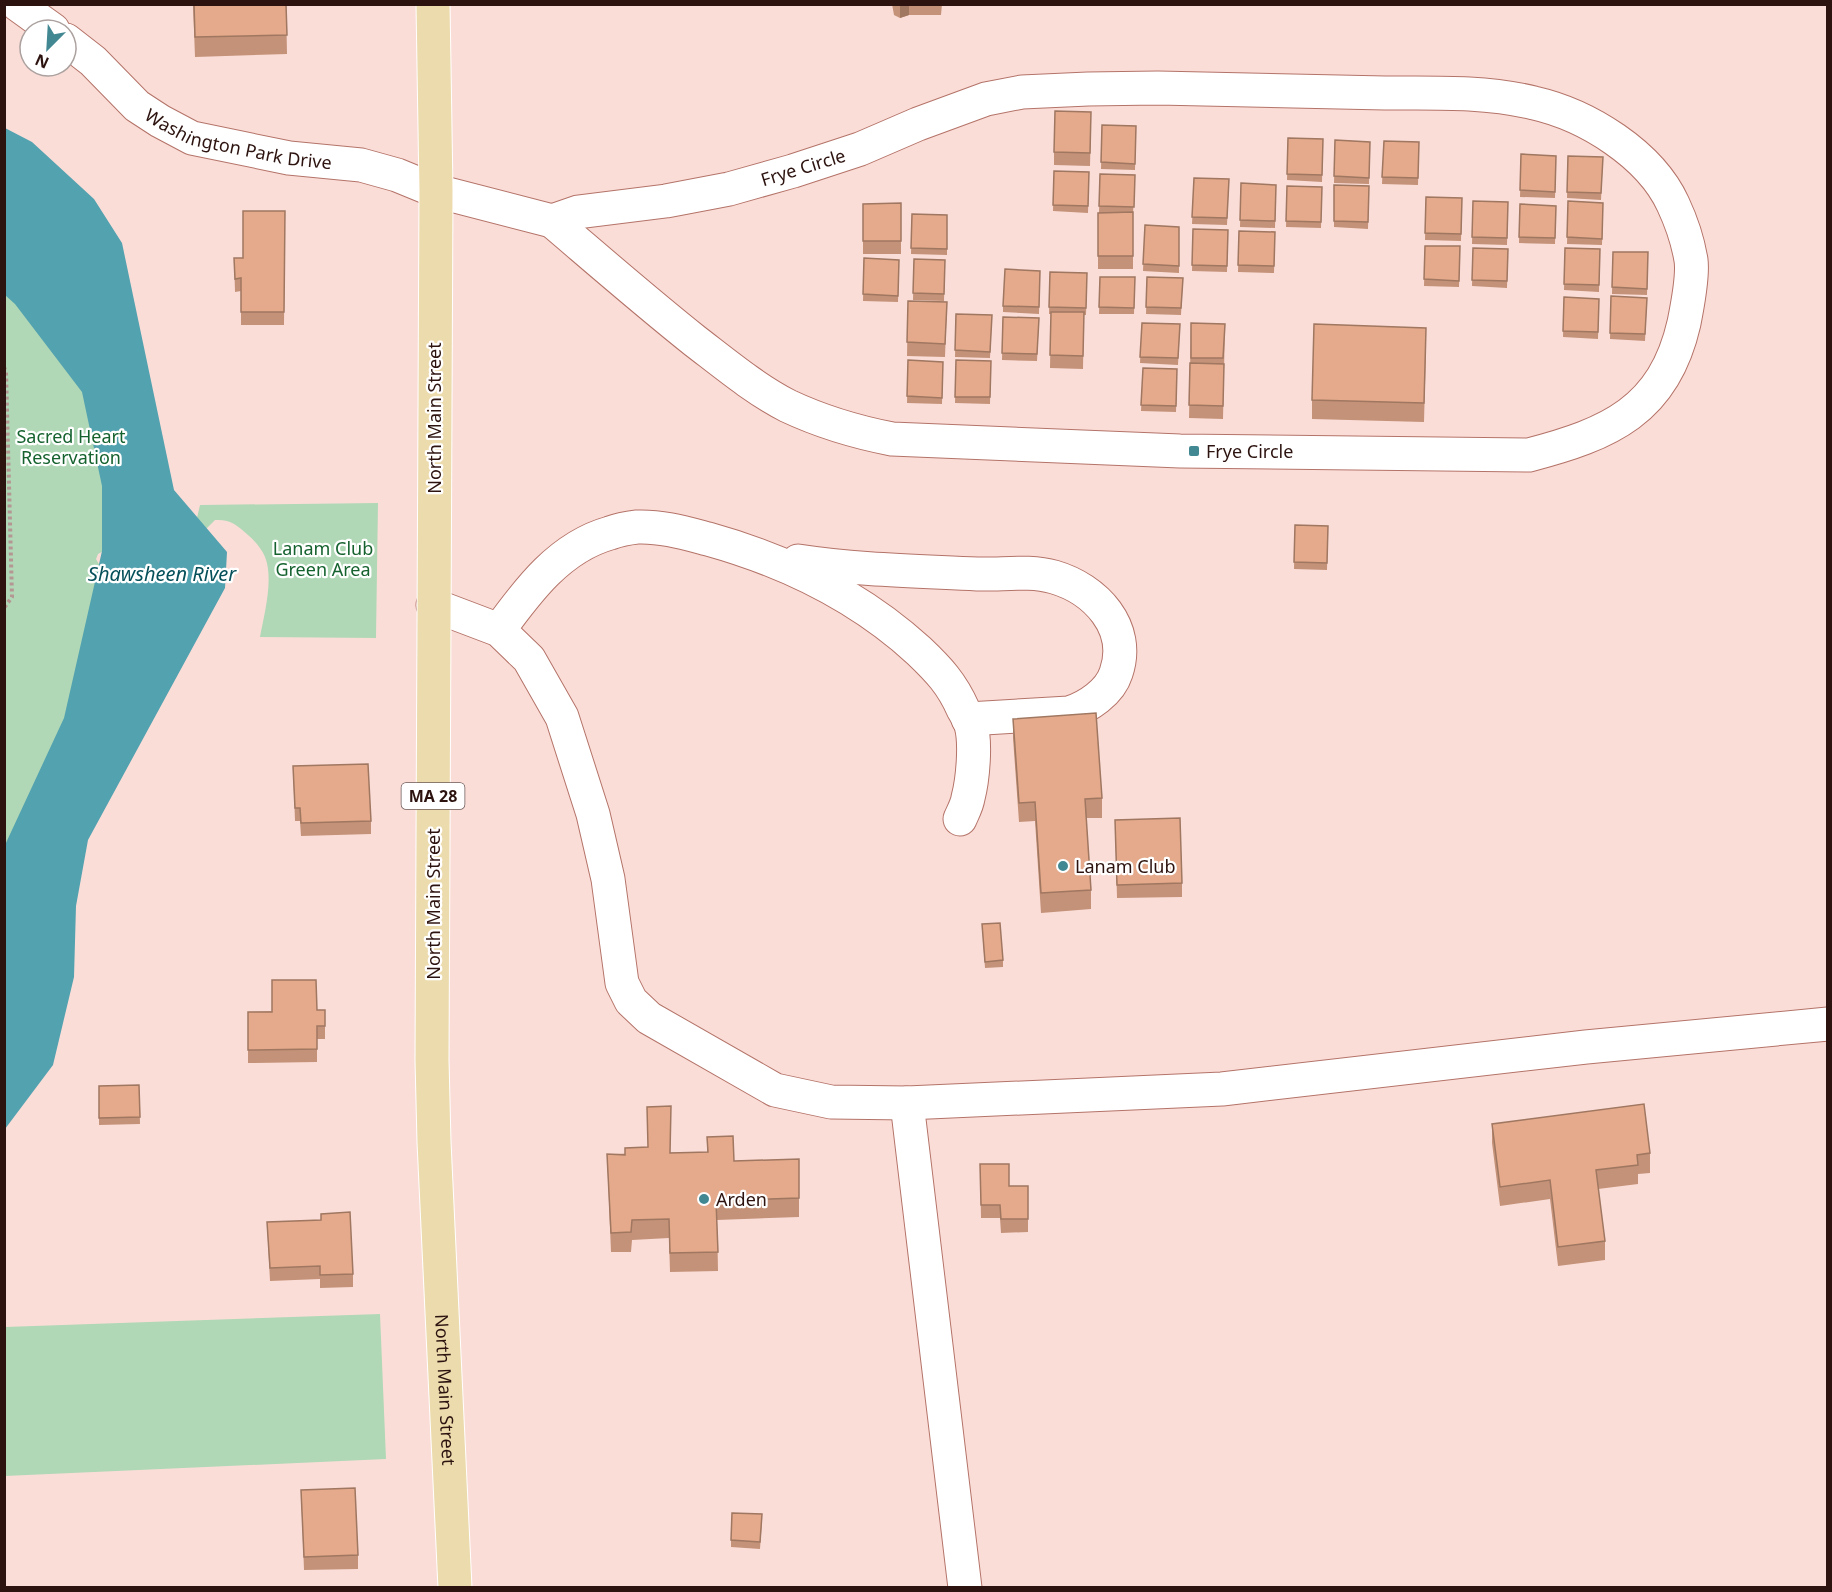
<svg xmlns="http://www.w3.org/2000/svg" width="1832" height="1592" viewBox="0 0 1832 1592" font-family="'Noto Sans',sans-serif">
	<rect width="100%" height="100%" fill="#fbddd8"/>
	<path fill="#b0d8b6" d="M5 270 105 321 109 548 98 554 96 559 103 571 105 615 5 918Z
		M378 503 376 638 260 637C264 615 274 579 265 557 262 549 254 540 248 535 237 525 230 519 215 520L200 535 194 531 200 505Z
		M380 1314 386 1459 5 1476V1327Z"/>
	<path fill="#53a2b0" d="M5 128 32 142 94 199 122 243 174 490 227 552 225 588 88 840 76 906 74 977 53 1065 5 1129V845L64 718 102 551V486L82 392 15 304 5 295Z"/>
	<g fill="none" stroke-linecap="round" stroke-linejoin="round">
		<defs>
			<g id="minor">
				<path d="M17 4 53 30"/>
				<path id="s1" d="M66 40 93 61 137 106 160 121 192 138 289 158 361 165 397 175 436 191 552 221"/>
				<path d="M1158 88C1234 90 1310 91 1385 93 1434 93 1486 91 1534 103 1587 115 1650 154 1673 204 1681 221 1688 242 1691 260 1693 274 1687 308 1684 323 1664 411 1609 434 1529 455L1180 451 892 439C856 432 822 422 788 406 755 389 725 364 695 341 646 302 599 261 552 221L578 212 666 201 729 189 793 171 860 149 918 124 986 99 1022 92 1088 89Z"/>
				<path d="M798 561C857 570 917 571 977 574 1002 575 1029 570 1054 577 1095 589 1132 627 1116 673 1110 692 1088 707 1069 713L968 719"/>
				<path d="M433 605 499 630 529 659 562 717 593 814 608 879 622 983 631 1001 649 1018 775 1090 831 1102 907 1103"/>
				<path d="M499 630C528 590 560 547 610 533 618 530 628 528 637 527 661 526 685 533 708 539 787 561 859 596 919 651 939 670 952 684 963 709 966 714 969 719 971 725 976 743 973 779 968 798 967 805 963 812 960 819"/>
				<path d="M965 1588 907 1103 1222 1089 1586 1047 1828 1024"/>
			</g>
			<g id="major">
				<path id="s2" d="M433 4 436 191 432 1060 434 1142 455 1588"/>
			</g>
		</defs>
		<use href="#minor" stroke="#b47368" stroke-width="35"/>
		<use href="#major" stroke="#fff" stroke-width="35"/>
		<path stroke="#b49793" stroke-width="4" stroke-dasharray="3 3" stroke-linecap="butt" d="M4 367 6 372 12 597 4 608"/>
		<use href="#minor" stroke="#fff" stroke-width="33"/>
		<use href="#major" stroke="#ecdbad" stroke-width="33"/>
	</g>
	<path fill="#c49278" d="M193 4H286L287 54 195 57Z
		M892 4H942L941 15H909L900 18 894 15Z
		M1091 125 1090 166 1054 165V152Z
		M1102 125 1136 126 1135 170 1101 169Z
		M1288 138 1323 139 1322 182 1287 180Z
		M1335 140 1370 142 1369 184 1334 183Z
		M1384 141 1419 142 1418 185 1382 184Z
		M1521 154 1556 156 1555 198 1520 197Z
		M1568 156 1603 157 1601 200 1567 198Z
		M1054 171 1089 172 1088 213 1053 211Z
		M1100 174 1135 175 1133 214V269H1098V213H1099Z
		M1194 178 1229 179 1227 225 1192 224Z
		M1241 183 1276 185 1275 228 1240 227Z
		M1334 185 1369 186 1368 229 1334 227Z
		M1287 186 1322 187 1321 228 1286 227Z
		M1426 197 1462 198 1461 241 1425 240Z
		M1473 201 1508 202 1507 245 1472 244Z
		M1568 201 1603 203 1602 245 1567 244Z
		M901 203V254H863V204Z
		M1520 204 1556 206 1555 244 1519 243Z
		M285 211 284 325H241V291L235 292 234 258H243Z
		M912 214 947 215V255L911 254Z
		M1145 225 1179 227V273L1143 271Z
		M1193 229 1228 230 1227 272 1192 271Z
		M1239 231 1275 232 1274 273 1238 272Z
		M1425 246H1460L1459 287 1424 286Z
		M1473 248 1508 249 1507 288 1472 286Z
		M1565 248 1600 249 1599 292 1564 290Z
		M1613 252H1648L1647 295 1612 294Z
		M864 258 899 260 898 302 863 301Z
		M914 259 945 260 944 301 913 300Z
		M1040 271 1039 314 1003 312V306Z
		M1050 272 1087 273 1086 315H1084L1083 369 1050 368 1051 314H1049Z
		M1100 277H1135L1134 314H1099Z
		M1147 277 1183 278 1181 315 1146 314Z
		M1611 296 1647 298 1645 341 1610 339Z
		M1564 297 1599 299 1598 339 1563 337Z
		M908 301 947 302 945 357 907 356Z
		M956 314 992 315 990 358 955 357Z
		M1003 317 1039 318 1037 361 1002 360Z
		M1142 323 1180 324 1178 365 1140 363Z
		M1191 323 1225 324 1223 419 1189 418Z
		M1426 347 1424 422 1312 419V400Z
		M908 360 943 362 942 404 907 403Z
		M956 360 991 361 990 404 955 403Z
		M1143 368 1177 369 1176 412 1141 411Z
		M1295 525 1328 526 1327 570 1294 569Z
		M1013 719 1102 798V818H1086L1091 890V909L1041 913 1035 821 1019 822 1013 738Z
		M293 766 371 821V834L301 836 300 821H295Z
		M1115 820 1182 883V897L1117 898Z
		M982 924 1003 960V967L985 968Z
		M317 1010H325V1039H317V1062L248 1063V1012Z
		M139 1085 140 1124 99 1125V1086Z
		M1492 1124 1650 1153V1173L1638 1174V1184L1598 1189 1605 1241V1260L1558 1266 1550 1199 1500 1206 1492 1143Z
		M707 1137 734 1161 799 1159V1217L717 1220 718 1271 670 1272 669 1238 632 1240 631 1252H611L607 1154 707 1152Z
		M980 1164 1009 1186H1028V1232L1001 1233 1000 1218H981Z
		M267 1222 353 1274V1287L320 1288V1279L270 1281Z
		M301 1490 358 1555V1569L304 1570Z
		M762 1521 760 1549 731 1547V1540Z"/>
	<path fill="#a07761" d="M900 4H909V15L900 18Z"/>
	<path fill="#e4aa8b" stroke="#a07761" stroke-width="1.5" d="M194 4H286L287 35 195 37Z
		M1055 111 1091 112 1090 153 1054 152Z
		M1102 125 1136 126 1135 164 1101 162Z
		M1288 138 1323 139 1322 175 1287 174Z
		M1335 140 1370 142 1369 178 1334 176Z
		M1384 141 1419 142 1418 178 1382 177Z
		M1521 154 1556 156 1555 192 1520 190Z
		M1568 156 1603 157 1601 193 1567 192Z
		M1054 171 1089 172 1088 206 1053 205Z
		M1100 174 1135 175 1134 207 1099 206Z
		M1194 178 1229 179 1227 218 1192 217Z
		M1241 183 1276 185 1275 221 1240 220Z
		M1334 185 1369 186 1368 222 1334 221Z
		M1287 186 1322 187 1321 222 1286 221Z
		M1426 197 1462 198 1461 234 1425 233Z
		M1473 201 1508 202 1507 238 1472 237Z
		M1568 201 1603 203 1602 239 1567 237Z
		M901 203V241H863V204Z
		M1520 204 1556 206 1555 238 1519 237Z
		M243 211H285L284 312H241V278L235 279 234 258H243Z
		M1133 212V256H1098V213Z
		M912 214 947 215V249L911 248Z
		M1145 225 1179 227V266L1143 264Z
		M1193 229 1228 230 1227 266 1192 265Z
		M1239 231 1275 232 1274 266 1238 265Z
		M1425 246H1460L1459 281 1424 279Z
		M1473 248 1508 249 1507 281 1472 280Z
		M1565 248 1600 249 1599 285 1564 284Z
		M1613 252H1648L1647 289 1612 287Z
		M864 258 899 260 898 296 863 294Z
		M914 259 945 260 944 294 913 293Z
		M1005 269 1040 271 1039 307 1003 306Z
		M1050 272 1087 273 1086 308 1049 307Z
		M1100 277H1135L1134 308 1099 307Z
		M1147 277 1183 278 1181 308 1146 307Z
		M1611 296 1647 298 1645 334 1610 333Z
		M1564 297 1599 299 1598 332 1563 331Z
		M908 301 947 302 945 344 907 342Z
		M1051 312H1084L1083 356 1050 355Z
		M956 314 992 315 990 352 955 350Z
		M1003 317 1039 318 1037 354 1002 353Z
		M1142 323 1180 324 1178 358 1140 357Z
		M1191 323 1225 324 1223 358H1191Z
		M1314 324 1426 328 1424 403 1312 400Z
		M908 360 943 362 942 398 907 396Z
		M956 360 991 361 990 397H955Z
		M1190 363 1224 364 1223 406 1189 405Z
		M1143 368 1177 369 1176 406 1141 405Z
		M1295 525 1328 526 1327 563 1294 562Z
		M1096 713 1102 798 1085 799 1091 890 1041 893 1035 802 1019 803 1013 719Z
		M368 764 371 821 301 823 300 808H295L293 766Z
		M1180 818 1182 883 1117 885 1115 820Z
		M1000 923 1003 960 985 962 982 924Z
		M272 980H316L317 1010H325V1026H317V1049L248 1050V1012H272Z
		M139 1085 140 1117 99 1118V1086Z
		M1644 1104 1650 1153 1637 1155 1638 1165 1596 1170 1605 1241 1558 1247 1550 1180 1500 1187 1492 1124Z
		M671 1106 670 1153 708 1152 707 1137 733 1136 734 1161 799 1159V1198L716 1201 718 1252 670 1253 669 1219 632 1220 631 1232 611 1233 607 1154 625 1155V1148L648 1147 647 1107Z
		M980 1164H1009V1186H1028V1219H1001L1000 1205H981Z
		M350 1212 353 1274 320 1275V1266L270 1268 267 1222 321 1220V1214Z
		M355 1488 358 1555 304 1557 301 1490Z
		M732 1513 762 1514 760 1542 731 1540Z"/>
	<g fill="#428893" stroke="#fff" stroke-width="2">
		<rect x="1188" y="445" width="12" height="12" rx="3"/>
		<circle cx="1063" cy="866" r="6"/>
		<circle cx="704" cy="1199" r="6"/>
	</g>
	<g text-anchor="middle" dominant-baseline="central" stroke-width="4.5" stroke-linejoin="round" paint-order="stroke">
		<rect fill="#fff" stroke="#6b5a57" stroke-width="1.5" x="401.5" y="783" width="63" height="26" rx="4.5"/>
		<g font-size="16" font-weight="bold" fill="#2c130f">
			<text x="433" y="796">MA 28</text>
		</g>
		<g font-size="18" fill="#2c130f" stroke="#fff">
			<text stroke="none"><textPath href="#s1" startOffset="206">Washington Park Drive</textPath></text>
			<text transform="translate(803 167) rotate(-17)">Frye Circle</text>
			<text transform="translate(434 418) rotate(-90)">North Main Street</text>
			<text transform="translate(433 904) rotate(-90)">North Main Street</text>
			<text stroke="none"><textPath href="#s2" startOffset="1386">North Main Street</textPath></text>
		</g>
		<g font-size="18" fill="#15622f" stroke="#fff">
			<text x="71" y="436">Sacred Heart<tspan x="71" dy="21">Reservation</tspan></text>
			<text x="323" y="548">Lanam Club<tspan x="323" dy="21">Green Area</tspan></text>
		</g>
		<g font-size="18" fill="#2c130f" stroke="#fff" text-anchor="start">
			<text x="1206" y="451">Frye Circle</text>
			<text x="1075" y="866">Lanam Club</text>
			<text x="716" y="1199">Arden</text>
		</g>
		<g font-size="20" font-style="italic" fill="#06505a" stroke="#fff">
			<text x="162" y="573">Shawsheen River</text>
		</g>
	</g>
	<rect width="1832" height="1592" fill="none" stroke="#2c130f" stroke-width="12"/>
	<g transform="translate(48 48) rotate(204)"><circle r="28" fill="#ffffff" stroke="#aba19f" stroke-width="1.5"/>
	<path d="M0-4.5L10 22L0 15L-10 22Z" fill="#428893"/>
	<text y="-9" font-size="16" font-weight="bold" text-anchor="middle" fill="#2c130f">N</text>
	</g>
</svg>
